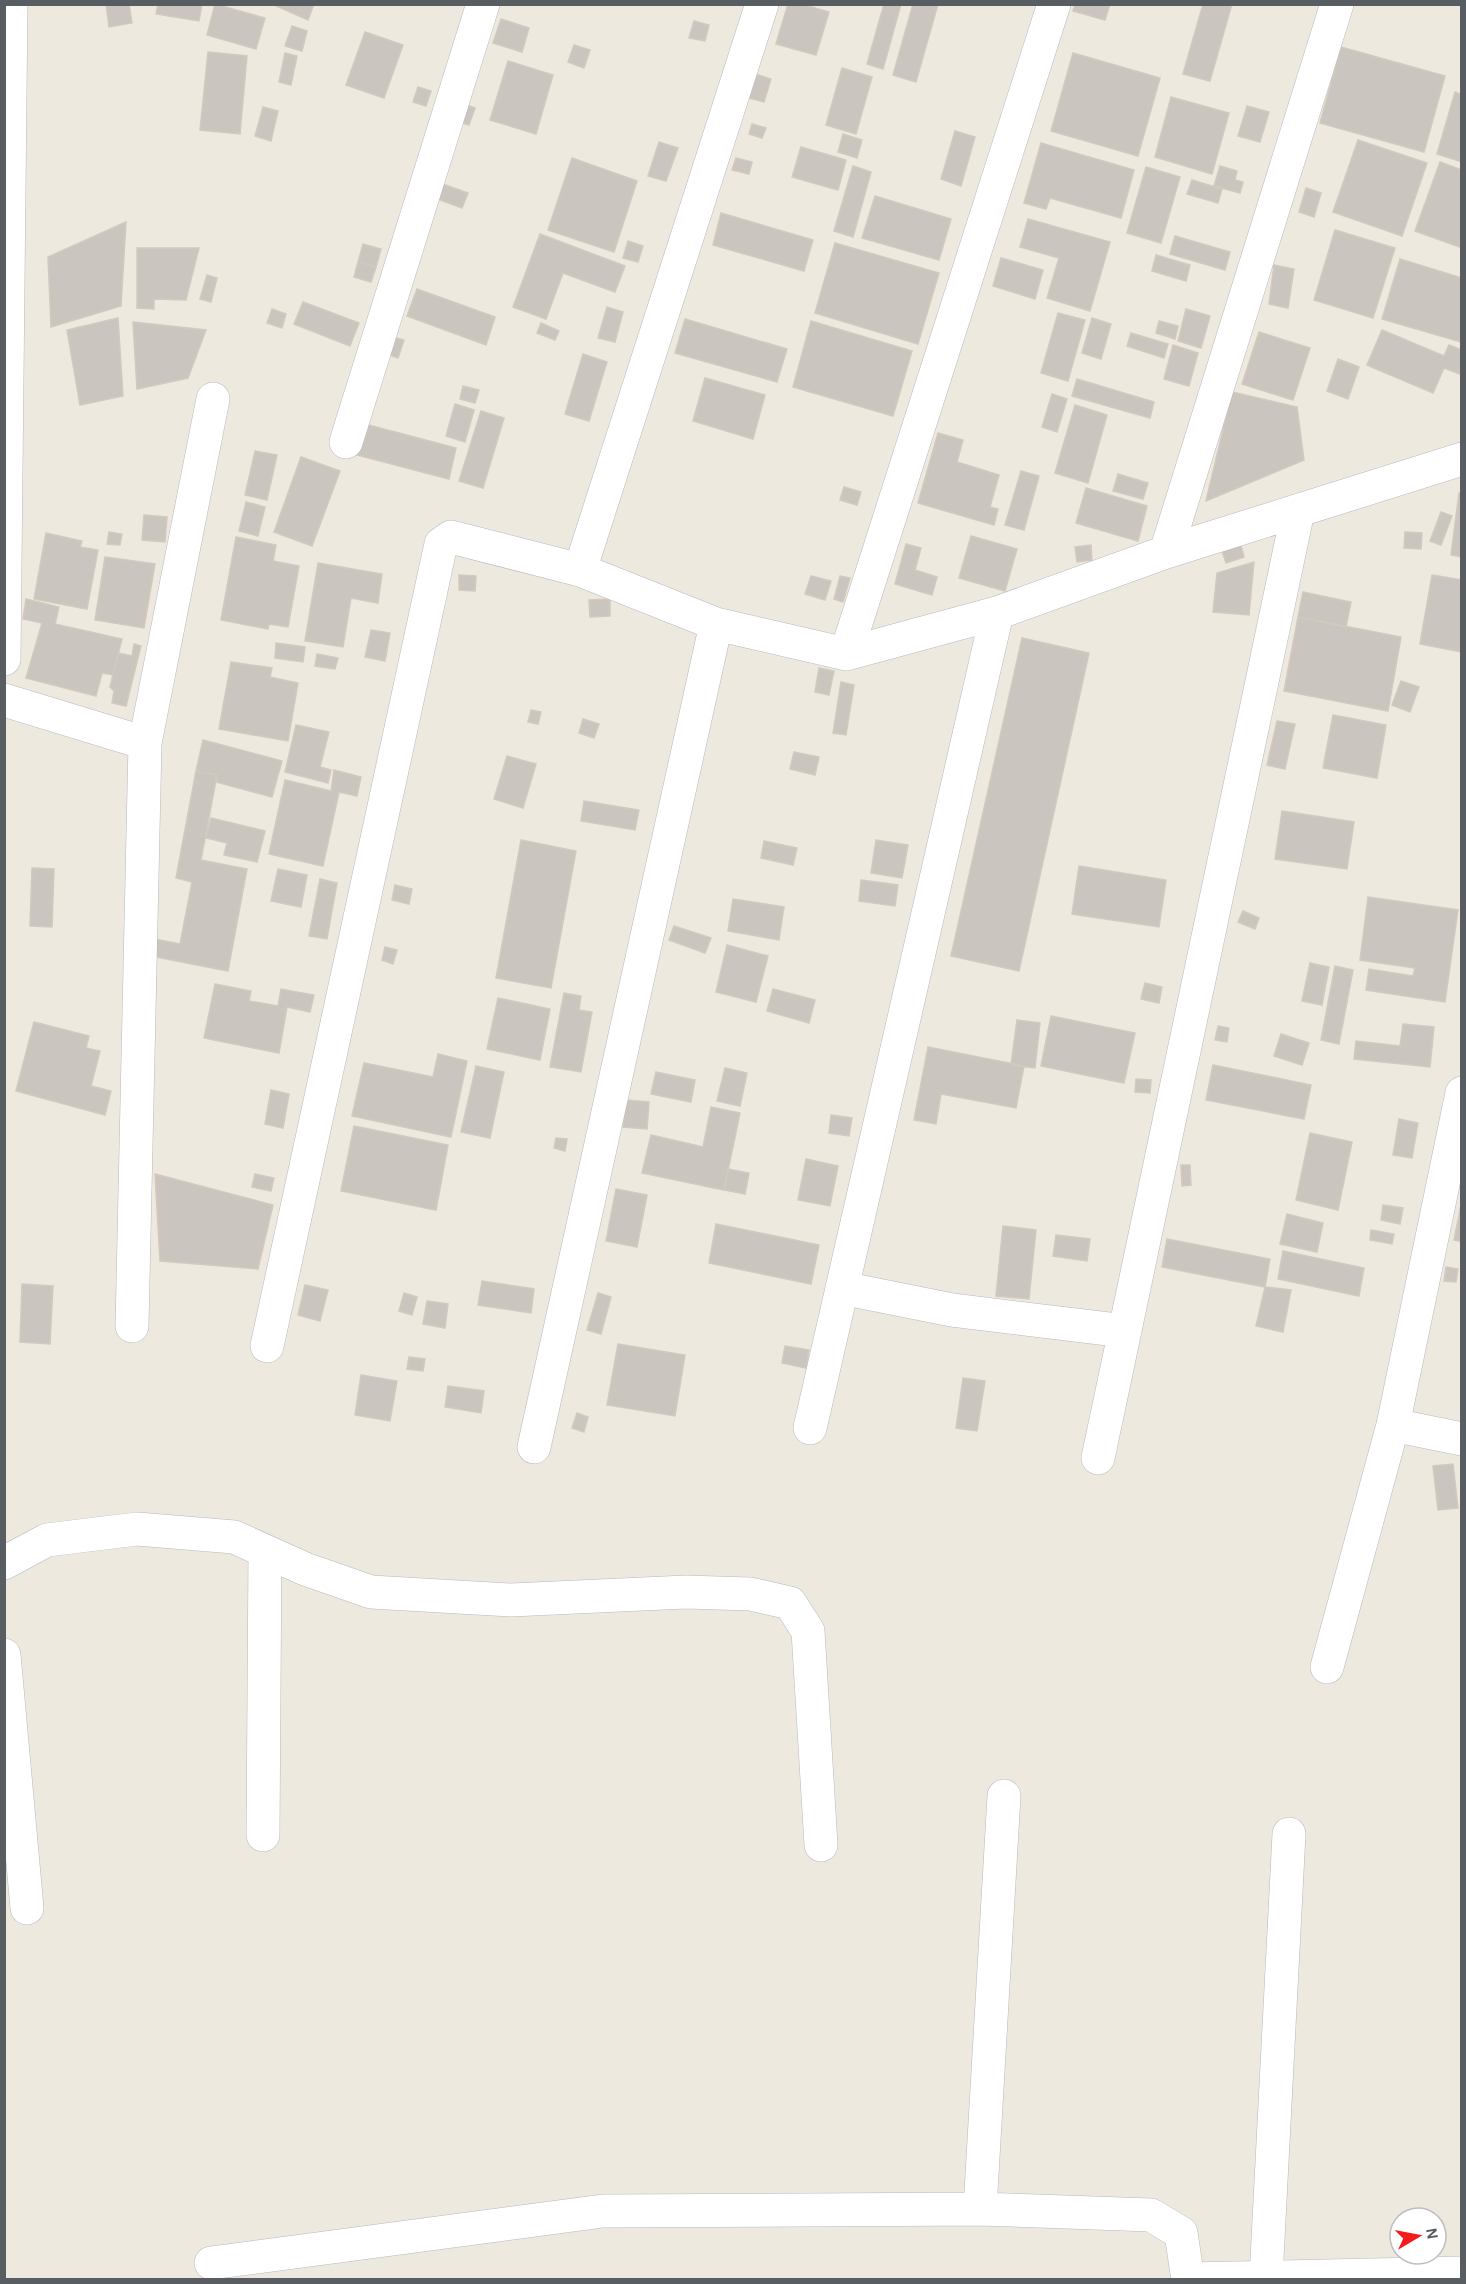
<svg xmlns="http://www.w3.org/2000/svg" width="1466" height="2284" viewBox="0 0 1466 2284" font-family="'Alegreya Sans',sans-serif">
	<rect width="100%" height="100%" fill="#ede9df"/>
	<path fill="#cac5be" stroke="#d2cabd" stroke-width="1.5" d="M106 4H129L132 23 109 27Z
		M158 4H202L199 21 156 14Z
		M215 4 265 18 256 49 207 35Z
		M272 4H314L308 20Z
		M788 4H801L829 12 816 55 776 44Z
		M884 4H901L883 69 867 64Z
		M913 4H938L916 82 893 75Z
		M1075 4H1110L1105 20 1073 11Z
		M1203 4H1232L1210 81 1183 74Z
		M501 19 529 28 522 52 493 43Z
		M694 21 709 25 705 41 689 38Z
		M292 26 307 31 302 51 285 46Z
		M365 32 403 45 384 98 346 85Z
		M574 45 590 50 584 68 568 62Z
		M1341 47 1445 76 1424 152 1320 123Z
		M208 52 247 56 240 134 200 130Z
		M285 53 297 56 291 85 279 82Z
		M1073 53 1160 78 1138 156 1051 131Z
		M508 61 553 75 536 134 490 120Z
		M842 68 872 77 856 134 826 125Z
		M755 74 771 79 764 102 749 98Z
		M418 87 431 91 426 106 413 102Z
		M1455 92 1462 95V162L1437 154Z
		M1171 97 1229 113 1212 174 1155 157Z
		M462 103 475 108 469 125 456 121Z
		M1247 106 1269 112 1260 142 1238 136Z
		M263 107 278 111 271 141 255 136Z
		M752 124 766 128 762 138 749 134Z
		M955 131 975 137 961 186 941 179Z
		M843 134 862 140 857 158 838 152Z
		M1358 140 1427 163 1402 236 1333 212Z
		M659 142 678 148 666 181 648 176Z
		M1041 143 1134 170 1121 218 1050 198 1046 209 1024 203Z
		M801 147 846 160 838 190 792 177Z
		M572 158 637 181 614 252 548 230Z
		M736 158 752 162 749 174 732 170Z
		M1440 162 1462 170V248L1415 231Z
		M853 166 871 172 853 237 834 231Z
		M1220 166 1237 171 1235 180 1243 182 1240 193 1214 186Z
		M1146 167 1180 177 1161 243 1127 233Z
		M1192 180 1222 189 1218 203 1187 194Z
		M437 182 468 193 462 208 432 197Z
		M1306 188 1321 193 1314 217 1299 212Z
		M875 196 951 219 939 260 862 238Z
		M721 213 813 240 804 271 713 245Z
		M1028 219 1110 242 1090 311 1047 298 1059 258 1020 247Z
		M126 222 121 306 51 327 48 257Z
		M1335 230 1395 248 1373 318 1314 300Z
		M540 234 625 266 615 292 563 273 546 319 513 307Z
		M1175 236 1230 252 1225 270 1170 254Z
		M628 241 643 246 638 262 623 258Z
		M835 243 939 273 918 344 815 313Z
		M363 244 381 249 376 267 358 262Z
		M137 248H199L186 300 154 299V309L137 308Z
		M1156 255 1190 265 1186 281 1152 271Z
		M1001 258 1043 270 1035 299 993 286Z
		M1400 259 1462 278 1461 342 1382 319Z
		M358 262 376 267 371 282 354 277Z
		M1274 265 1294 269 1288 308 1269 304Z
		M207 275 217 278 211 302 200 299Z
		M417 289 495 317 486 345 407 316Z
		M303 302 359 323 350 346 294 324Z
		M607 307 623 312 615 342 598 338Z
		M272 309 286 314 282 328 267 323Z
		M1186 309 1210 316 1201 348 1178 341Z
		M1058 313 1085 320 1068 381 1041 373Z
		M118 318 123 396 80 405 67 330Z
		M1092 318 1111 324 1101 359 1082 353Z
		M685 319 787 349 777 382 675 353Z
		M811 321 912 351 893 416 793 387Z
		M1159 321 1178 326 1175 339 1156 333Z
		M133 322 206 330 188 378 137 389Z
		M541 323 559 331 555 340 537 333Z
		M1382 330 1444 356 1449 345 1462 350V375L1444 368 1433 393 1367 365Z
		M1259 332 1310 348 1293 400 1242 384Z
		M1131 333 1168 344 1164 358 1127 346Z
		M389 336 404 340 398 358 384 353Z
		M1173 345 1198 353 1189 386 1164 379Z
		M583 354 607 362 589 421 565 414Z
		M1338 359 1359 367 1348 399 1327 391Z
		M705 378 765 395 753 439 693 421Z
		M1077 379 1154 402 1150 418 1072 396Z
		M463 386 479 390 475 403 460 399Z
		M1232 392 1297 407 1304 460 1206 501Z
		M1052 394 1067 399 1057 432 1042 427Z
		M455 404 474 410 465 442 446 436Z
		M1075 405 1107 415 1088 483 1055 473Z
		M481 411 504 418 483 488 459 481Z
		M365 424 456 448 449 479 357 455Z
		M938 433 963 440 957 462 999 475 990 507 998 509 994 525 918 503Z
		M255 451 277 455 267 500 245 495Z
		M301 457 340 471 312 546 274 532Z
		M1021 471 1039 476 1024 530 1005 525Z
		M1118 474 1148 483 1143 499 1113 491Z
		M844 487 861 492 857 505 840 500Z
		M1086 488 1147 506 1138 541 1076 523Z
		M1459 493H1462V557L1451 555Z
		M246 502 265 507 258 536 239 531Z
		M1441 512 1452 516 1441 545 1430 541Z
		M144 515 167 517 165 542 142 540Z
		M109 532 122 534 120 545 107 544Z
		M1405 532 1422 533 1421 549 1404 548Z
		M46 533 82 541 80 547 98 550 87 609 34 599Z
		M971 536 1017 549 1005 591 959 578Z
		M236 537 276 545 273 561 299 566 288 627 269 624 268 629 221 620Z
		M1240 542 1244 557 1226 563 1221 548Z
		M906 544 921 548 915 570 937 577 932 595 895 584Z
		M1091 545 1092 560 1077 562 1075 547Z
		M105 557 155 564 144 628 95 620Z
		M1254 562 1249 615 1213 612 1217 573Z
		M318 563 382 574 378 603 351 598 343 647 305 641Z
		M459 575 476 576 475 591 459 590Z
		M1432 575 1462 580V652L1420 644Z
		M811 576 831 581 825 600 805 594Z
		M840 576 850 578 843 602 834 599Z
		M1303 592 1351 602 1346 627 1298 617Z
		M26 599 59 607 55 624 122 639 113 675 102 673 96 696 26 678 42 623 23 619Z
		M610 599V616L590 617 589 600Z
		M1298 617 1401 637 1388 711 1284 691Z
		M371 630 390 633 385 661 365 657Z
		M1022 638 1089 653 1019 971 951 956Z
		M276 643 305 647 303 662 275 658Z
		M134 644 141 646 126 706 112 703 114 691 110 687 118 653 132 656Z
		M317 654 338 658 335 669 315 666Z
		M231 662 272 668 270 677 298 683 288 741 219 729Z
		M819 668 834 671 829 695 815 692Z
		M1401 681 1419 687 1410 712 1392 705Z
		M841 682 854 685 846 735 833 733Z
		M531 710 541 712 538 724 528 722Z
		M1333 715 1386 725 1377 778 1323 768Z
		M583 719 599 724 594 738 579 733Z
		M1277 721 1295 724 1285 769 1267 765Z
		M296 725 329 732 320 767 331 770 328 783 285 772Z
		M203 740 282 761 272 797 216 782 217 775 196 771Z
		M794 752 819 757 815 775 790 769Z
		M507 756 536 764 523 808 494 799Z
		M334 770 361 777 357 796 339 792 323 866 269 854 285 780 331 791Z
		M196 771 217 775 201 860 247 869 228 971 151 956 154 939 180 944 192 882 176 878Z
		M584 801 639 810 635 830 581 821Z
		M1282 811 1354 822 1347 869 1275 859Z
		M211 818 265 831 257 862 224 855 227 843 206 838Z
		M521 840 576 851 551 988 496 978Z
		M876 840 908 845 902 878 871 873Z
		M764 841 797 848 793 865 761 858Z
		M1079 866 1166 880 1159 927 1072 914Z
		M32 868 54 869 52 927 30 926Z
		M278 869 307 875 301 907 271 901Z
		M320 879 337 883 327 939 309 936Z
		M861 880 898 885 895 906 859 901Z
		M395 885 412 889 409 904 392 900Z
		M1368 897 1458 910 1445 1002 1366 990 1369 969 1413 976 1415 968 1360 960Z
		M733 899 784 907 779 940 728 931Z
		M1243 911 1259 918 1255 929 1238 922Z
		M674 926 711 938 705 953 669 940Z
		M727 945 768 956 756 1002 716 992Z
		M385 947 397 950 393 964 382 960Z
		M1310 963 1329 967 1322 1005 1302 1001Z
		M1335 966 1353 970 1339 1044 1321 1040Z
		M1145 983 1162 987 1159 1003 1141 999Z
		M215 984 251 991 249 1001 278 1006 281 989 314 995 310 1012 287 1007 279 1053 204 1038Z
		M773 989 815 1000 809 1023 767 1011Z
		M564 993 581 996 579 1010 592 1012 581 1072 550 1067Z
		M498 998 550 1009 540 1060 487 1049Z
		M1051 1016 1135 1033 1124 1083 1041 1066Z
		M1017 1020 1040 1023 1035 1068 1011 1065Z
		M34 1022 89 1036 86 1048 100 1051 91 1086 111 1091 105 1115 16 1091Z
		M1403 1024 1434 1027 1430 1067 1354 1059 1356 1041 1400 1046Z
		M1218 1026 1229 1028 1227 1042 1215 1040Z
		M1281 1034 1309 1043 1302 1065 1274 1056Z
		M928 1047 1024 1066 1016 1108 941 1094 936 1124 914 1120Z
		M438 1054 467 1061 451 1137 352 1116 364 1063 433 1077Z
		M1213 1065 1311 1085 1304 1119 1206 1100Z
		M476 1066 504 1072 490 1138 461 1132Z
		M725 1068 747 1073 740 1106 717 1101Z
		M656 1072 695 1080 691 1102 651 1094Z
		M1136 1079 1151 1080 1150 1093 1135 1092Z
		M271 1090 289 1094 283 1128 265 1124Z
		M625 1100 649 1102 647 1129 623 1127Z
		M711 1107 740 1113 724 1190 642 1173 651 1135 703 1147Z
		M831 1115 852 1118 849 1136 829 1133Z
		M1399 1119 1418 1123 1412 1158 1393 1155Z
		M354 1126 448 1145 436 1210 341 1191Z
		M1310 1133 1352 1142 1338 1210 1296 1200Z
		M556 1138 567 1139 565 1151 554 1148Z
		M806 1159 838 1166 830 1206 798 1200Z
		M1181 1165H1190L1191 1185 1182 1186Z
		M728 1169 749 1173 745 1194 724 1190Z
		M155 1174 273 1205 258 1269 160 1261Z
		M255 1174 274 1178 271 1191 252 1187Z
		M616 1189 647 1195 637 1247 606 1241Z
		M1462 1200V1242L1454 1240Z
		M1383 1205 1403 1208 1400 1224 1381 1220Z
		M1287 1214 1323 1223 1317 1252 1280 1244Z
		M716 1224 819 1245 811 1284 709 1263Z
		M1003 1226 1036 1230 1029 1299 996 1296Z
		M1371 1230 1394 1234 1392 1244 1370 1240Z
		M1056 1235 1090 1239 1087 1261 1053 1256Z
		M1167 1239 1270 1259 1265 1287 1162 1267Z
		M1283 1251 1364 1268 1359 1296 1278 1279Z
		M1446 1267 1458 1269 1456 1282 1444 1281Z
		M482 1281 534 1289 531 1313 478 1305Z
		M22 1284 53 1286 50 1344 20 1342Z
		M305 1285 328 1290 320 1321 298 1315Z
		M1265 1287 1291 1290 1283 1332 1256 1326Z
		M404 1293 417 1297 412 1315 399 1311Z
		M598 1293 611 1297 601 1334 587 1330Z
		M427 1301 448 1304 445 1328 423 1324Z
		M618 1344 685 1355 675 1416 607 1405Z
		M785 1346 809 1350 806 1368 782 1363Z
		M409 1357 425 1359 423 1371 407 1369Z
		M361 1375 397 1381 390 1421 355 1415Z
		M963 1378 985 1381 977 1431 956 1428Z
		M448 1386 484 1391 481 1413 445 1407Z
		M577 1413 588 1417 584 1432 572 1428Z
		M1453 1464 1458 1508 1438 1510 1433 1466Z"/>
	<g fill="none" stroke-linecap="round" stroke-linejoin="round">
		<defs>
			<path id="street" d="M346 442 483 4
				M1166 552 1337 4
				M580 570 762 4
				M846 654 1054 4
				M4 659 11 4
				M4 700 145 743
				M842 1288 952 1310 1125 1331
				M132 1326 145 743 213 399
				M267 1346 441 544 451 537 580 570 716 624 846 654 997 613 1166 552 1462 459
				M1393 1425 1462 1439
				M810 1428 997 613
				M534 1447 716 624
				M1098 1458 1298 511
				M4 1563 47 1540 137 1529 234 1537 305 1569 371 1592 511 1600 686 1592 750 1594 790 1603 808 1631 821 1845
				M4 1655 27 1908
				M1327 1667 1393 1425 1462 1093
				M263 1835 265 1551
				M980 2209 1004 1796
				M211 2263 603 2211 980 2209 1151 2215 1181 2233 1188 2280
				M1266 2278 1289 1834
				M1188 2279 1462 2273"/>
		</defs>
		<use href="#street" stroke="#b5b9bd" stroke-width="34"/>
		<use href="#street" stroke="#fff" stroke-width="33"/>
	</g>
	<rect width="1466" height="2284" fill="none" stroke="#585d62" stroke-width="12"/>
	<g transform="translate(1418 2236) rotate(80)"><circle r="28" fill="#ffffff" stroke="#bcbec0" stroke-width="1.5"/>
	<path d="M0-4.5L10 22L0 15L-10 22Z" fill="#f61b1b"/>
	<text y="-9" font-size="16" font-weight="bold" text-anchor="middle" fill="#585d62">N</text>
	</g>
</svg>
